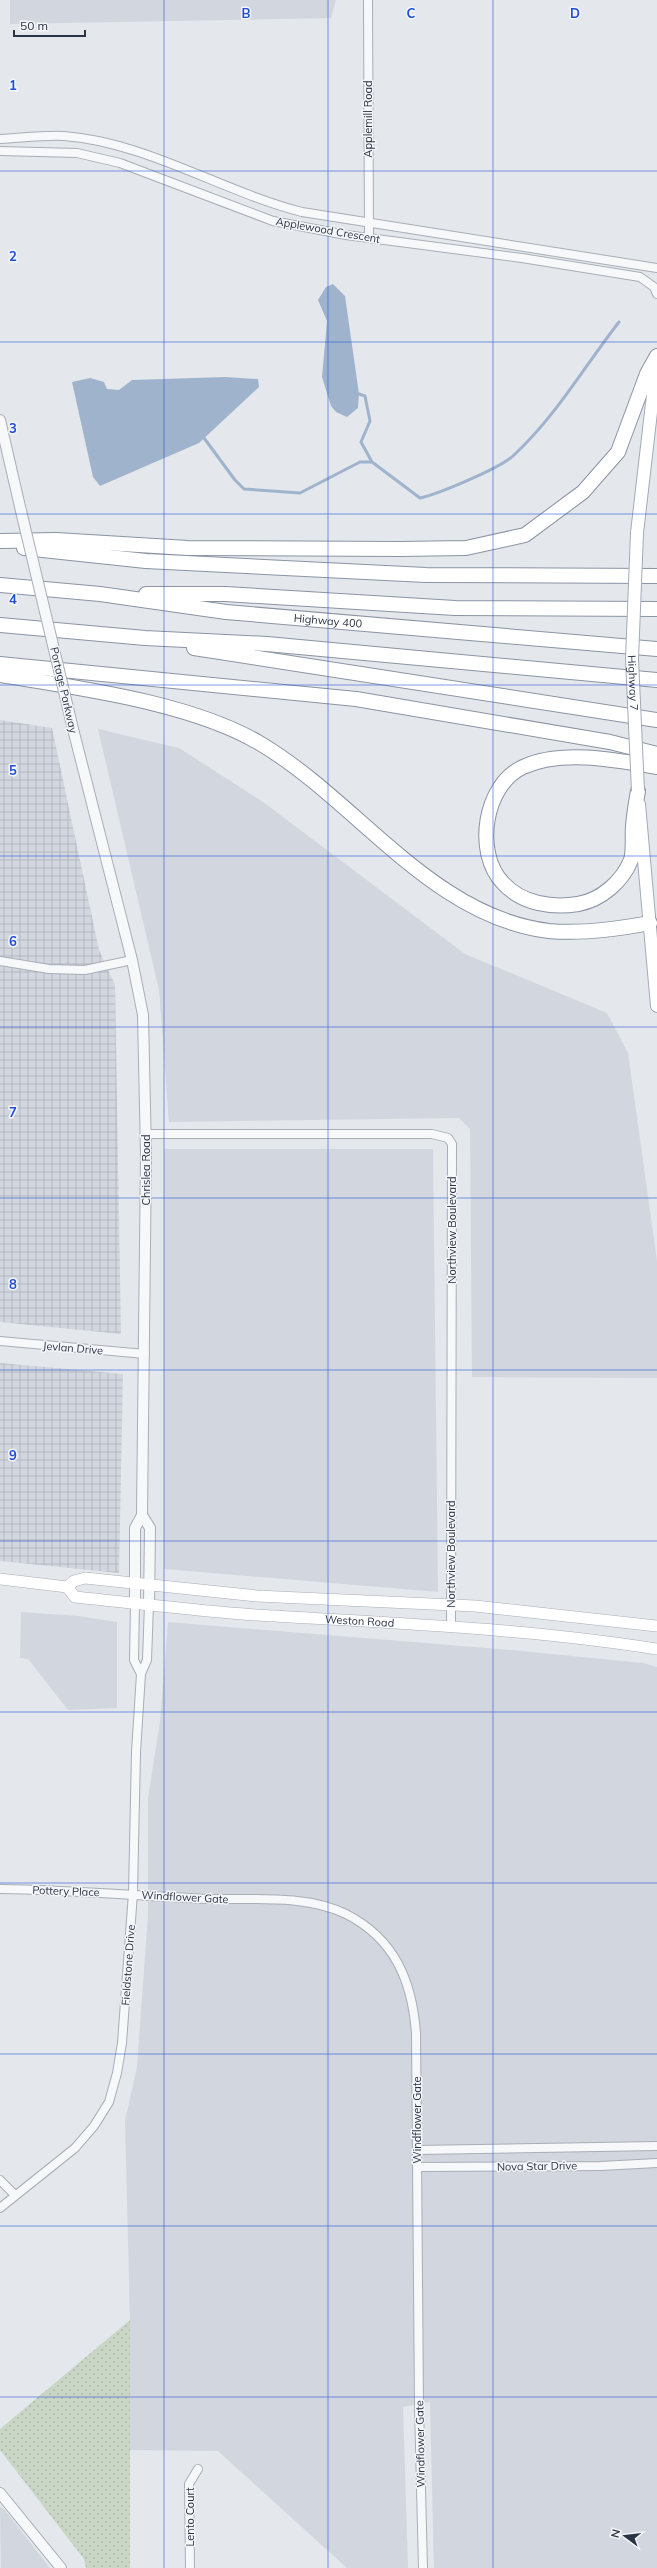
<svg xmlns="http://www.w3.org/2000/svg" width="657" height="2568" viewBox="0 0 657 2568" font-family="Mulish,sans-serif">
	<defs>
		<pattern id="industrial-grid" width="8" height="8" patternUnits="userSpaceOnUse"><rect width="8" height="8" fill="#d2d6de"/><path d="M0 4h8M4 0v8" fill="none" stroke="#b4b8c0"/></pattern>
		<pattern id="park-dots" width="8" height="8" patternUnits="userSpaceOnUse"><rect width="8" height="8" fill="#c9d6c5"/><path d="M2 2h.1M6 6h.1" fill="none" stroke="#adb8ab" stroke-width="1.8" stroke-linecap="round"/></pattern>
	</defs>
	<rect width="100%" height="100%" fill="#e4e7ec"/>
	<path fill="#d2d6de" d="M10 0H336L331 18 10 24Z
		M98 729 179 748 263 802 465 954 607 1013 628 1053 657 1261V1378L472 1377 470 1129 459 1118 169 1122 159 990Z
		M164 1149H433L438 1592 164 1569Z
		M21 1612 78 1616 117 1622V1708L68 1710 28 1659 20 1658Z
		M168 1622 511 1650 643 1663 657 1667V2568H434L430 2402 403 2407 408 2568H347L218 2451 130 2450V2320L125 2121 137 2067 148 1916V1798L160 1722Z
		M0 2507 4 2509 50 2568H1Z"/>
	<path fill="url(#industrial-grid)" d="M0 720 52 728 99 950 115 985 121 1334 0 1322Z
		M0 1363 123 1374 119 1573 0 1561Z"/>
	<path fill="url(#park-dots)" d="M130 2320V2568H86L84 2559 0 2450V2429Z"/>
	<path fill="#9fb4cc" d="M333 284 345 296 359 394 358 408 347 417 336 412 331 406 322 377 327 321 318 300 326 287Z
		M225 377 258 379 259 387 199 443 100 486 93 477 72 382 90 378 104 382 107 389 119 390 132 380Z"/>
	<g fill="none" stroke-linecap="round" stroke-linejoin="round">
		<path stroke="#9fb4cc" stroke-width="3" d="M359 394 365 396 370 421 361 442 372 462 420 498C438 494 501 468 514 455 556 416 584 367 619 322
			M204 438 235 480 244 489 300 493 360 462H372"/>
		<defs>
			<path id="minor" d="M368 0 369 238
				M0 139C21 138 43 135 64 136 146 142 223 192 302 212L657 268
				M0 151 77 153 120 163 273 221 346 235 522 258 640 277 654 287 657 294
				M0 961 49 969 85 970 132 960
				M146 1134H432L448 1138 452 1144 451 1626
				M0 1341 145 1354
				M135 1603 134 1660 141 1674
				M0 1889C70 1890 139 1896 209 1899 252 1900 305 1894 346 1914 395 1939 412 1981 416 2033L419 2407 423 2568
				M417 2150 657 2146
				M417 2167 601 2166 657 2163
				M0 2180 15 2195
				M0 2208 75 2148 94 2126 109 2102 117 2073 122 2043 133 1893 136 1752 141 1674 147 1660 149 1604
				M190 2568 189 2484 198 2469"/>
			<path id="tertiary" d="M0 420 21 511
				M73 729 132 960 143 1015 146 1154 142 1515 135 1528V1603
				M142 1515 150 1528 149 1604
				M0 2493 61 2568"/>
			<g id="secondary">
				<path id="s1" d="M0 1579 67 1587 75 1597C135 1603 196 1611 256 1615 390 1623 524 1628 657 1649"/>
				<path d="M67 1587 74 1581 85 1578 257 1596 475 1606 657 1626"/>
			</g>
			<path id="primary" d="M637 533 657 360
				M639 804 657 1006"/>
			<g id="motorway">
				<path d="M0 541 56 540 188 548 399 549 466 548 525 535 583 492 618 452 647 374 657 356"/>
				<path d="M24 548 146 561 426 575 657 576"/>
				<path id="s2" d="M0 585 100 594 226 612 657 649"/>
				<path d="M146 594H225L455 608 657 609"/>
				<path d="M0 625 145 638 267 644 657 680"/>
				<path d="M194 648 657 720"/>
				<path d="M0 664 356 699 610 742 657 754"/>
				<path d="M0 675C79 688 193 703 261 744 357 801 432 917 549 931 581 934 618 929 650 923"/>
				<path d="M638 791C636 802 634 814 633 826 632 836 634 850 631 860 622 882 601 900 578 904 552 908 522 904 503 883 474 853 484 785 523 767 561 749 617 760 657 767"/>
			</g>
		</defs>
		<use href="#minor" stroke="#a9aeb7" stroke-width="10"/>
		<use href="#tertiary" stroke="#a9aeb7" stroke-width="12"/>
		<use href="#secondary" stroke="#a9aeb7" stroke-width="12"/>
		<use href="#primary" stroke="#a3abb8" stroke-width="14"/>
		<use href="#motorway" stroke="#8b94a3" stroke-width="16"/>
		<use href="#minor" stroke="#f7f8fa" stroke-width="8"/>
		<use href="#tertiary" stroke="#f7f8fa" stroke-width="10"/>
		<use href="#secondary" stroke="#fff" stroke-width="11"/>
		<use href="#primary" stroke="#fff" stroke-width="12"/>
		<use href="#motorway" stroke="#fff" stroke-width="14"/>
		<defs>
			<path id="tertiary-bridge" d="M21 511 73 729"/>
			<g id="primary-bridge">
				<path id="s3" d="M637 533 632 659 638 791"/>
			</g>
		</defs>
		<use href="#tertiary-bridge" stroke="#a9aeb7" stroke-width="12" stroke-linecap="butt"/>
		<use href="#primary-bridge" stroke="#a3abb8" stroke-width="14" stroke-linecap="butt"/>
		<use href="#tertiary-bridge" stroke="#f7f8fa" stroke-width="10"/>
		<use href="#primary-bridge" stroke="#fff" stroke-width="12"/>
	</g>
	<path fill="none" stroke="#1d4ed8" stroke-width="1" stroke-opacity="0.55" d="M164 0V2568M328 0V2568M493 0V2568M0 171H657M0 342H657M0 514H657M0 685H657M0 856H657M0 1027H657M0 1198H657M0 1370H657M0 1541H657M0 1712H657M0 1883H657M0 2054H657M0 2226H657M0 2397H657"/>
	<g text-anchor="middle" dominant-baseline="central" stroke-width="3" stroke-linejoin="round" paint-order="stroke">
		<g font-size="11" fill="#2b3445" stroke="#f4f6f9">
			<text transform="translate(368 119) rotate(-90)">Applemill Road</text>
			<text transform="translate(328 230) rotate(10)">Applewood Crescent</text>
			<text stroke="none"><textPath href="#s2" startOffset="330">Highway 400</textPath></text>
			<text stroke="none"><textPath href="#s3" startOffset="150">Highway 7</textPath></text>
			<text transform="translate(64 690) rotate(77)">Portage Parkway</text>
			<text transform="translate(146 1170) rotate(-90)">Chrislea Road</text>
			<text transform="translate(452 1230) rotate(-90)">Northview Boulevard</text>
			<text transform="translate(73 1348) rotate(5)">Jevlan Drive</text>
			<text transform="translate(451 1554) rotate(-90)">Northview Boulevard</text>
			<text stroke="none"><textPath href="#s1" startOffset="366">Weston Road</textPath></text>
			<text transform="translate(66 1891) rotate(2)">Pottery Place</text>
			<text transform="translate(185 1897) rotate(3)">Windflower Gate</text>
			<text transform="translate(128 1965) rotate(-86)">Fieldstone Drive</text>
			<text transform="translate(417 2120) rotate(-90)">Windflower Gate</text>
			<text transform="translate(537 2166) rotate(-1)">Nova Star Drive</text>
			<text transform="translate(420 2444) rotate(-91)">Windflower Gate</text>
			<text transform="translate(190 2517) rotate(-90)">Lento Court</text>
		</g>
	</g>
	<g font-size="13" text-anchor="middle" font-weight="bold" fill="#1d4ed8" stroke="#f4f6f9" stroke-width="3" stroke-linejoin="round" paint-order="stroke">
		<text x="246" y="18">B</text>
		<text x="411" y="18">C</text>
		<text x="575" y="18">D</text>
		<text x="13" y="90">1</text>
		<text x="13" y="261">2</text>
		<text x="13" y="433">3</text>
		<text x="13" y="604">4</text>
		<text x="13" y="775">5</text>
		<text x="13" y="946">6</text>
		<text x="13" y="1117">7</text>
		<text x="13" y="1289">8</text>
		<text x="13" y="1460">9</text>
	</g>
	<g transform="translate(625 2536) rotate(285)" stroke="#f4f6f9" stroke-width="3" paint-order="stroke">
	<path d="M0-3L7 15L0 10L-7 15Z" fill="#2b3445"/>
	<text y="-6" font-size="11" font-weight="bold" text-anchor="middle" fill="#2b3445">N</text>
	</g>
	<path d="M14 30v6h71v-6" fill="none" stroke="#2b3445" stroke-width="2"/>
	<text x="20" y="30" font-size="12" fill="#2b3445" stroke="#f4f6f9" stroke-width="3" paint-order="stroke">50 m</text>
</svg>
